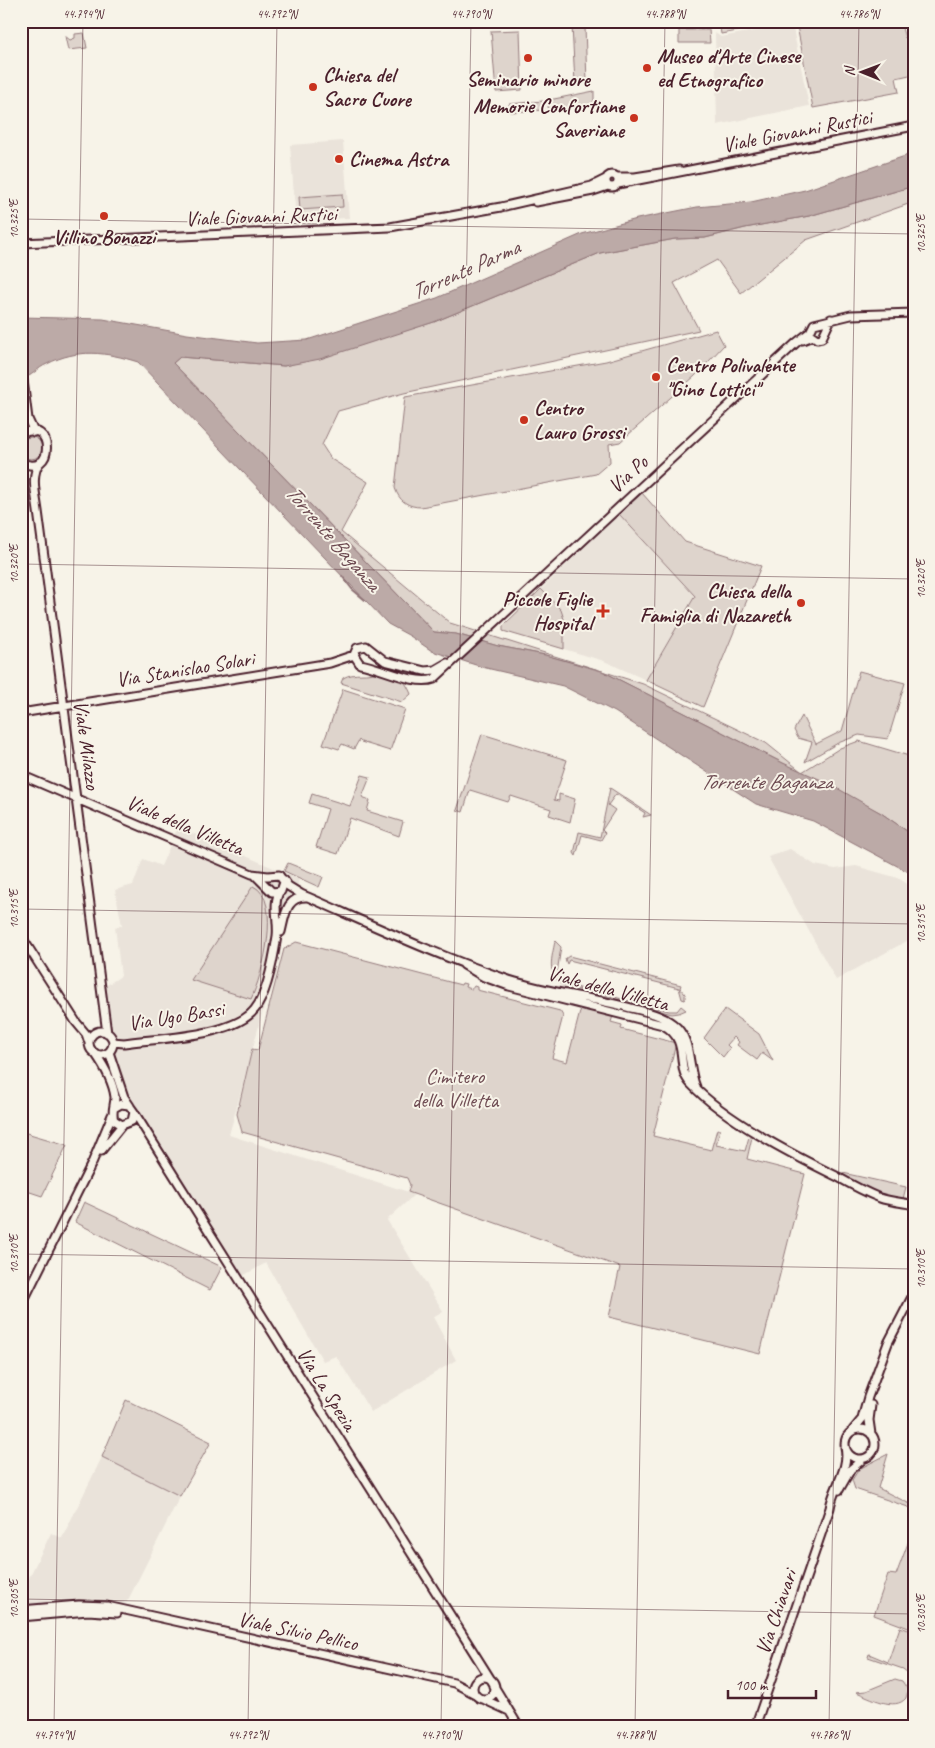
<svg xmlns="http://www.w3.org/2000/svg" width="935" height="1748" viewBox="0 0 935 1748" font-family="Caveat,sans-serif">
	<rect width="100%" height="100%" fill="#f7f3e8"/>
	<filter id="ink" filterUnits="userSpaceOnUse"><feTurbulence type="fractalNoise" baseFrequency=".02" numOctaves="2"/><feDisplacementMap in="SourceGraphic" scale="10" xChannelSelector="R" yChannelSelector="G"/><feConvolveMatrix kernelMatrix="1 2 1 2 8 2 1 2 1" color-interpolation-filters="sRGB"/></filter>
	<g filter="url(#ink)">
		<path fill="#eae3da" d="M792 24 809 106 717 125 715 33 721 37Z
			M343 141 349 218 296 220 290 145Z
			M619 514 695 596 646 680 604 661 503 631V626Z
			M178 827 299 879 229 1135 415 1194 387 1220 443 1311 433 1317 456 1360 371 1412 336 1356 323 1361 266 1263 235 1280 133 1120 112 1076 104 987 121 976 115 927 122 925 115 890 133 885 143 859 161 866Z
			M790 849 815 865 835 869 856 866 898 878 914 888V937L836 980 768 857Z
			M102 1457 180 1496 128 1600 121 1605 84 1602 21 1607V1594L51 1533 62 1538Z"/>
		<path fill="#ded4cc" stroke="#947a7c" d="M719 21H792L721 34Z
			M796 21H813L814 26 840 21H900L905 38 910 39 914 48V74L896 78 899 92 813 108Z
			M572 26 585 27 587 82 575 83Z
			M520 30 522 90 496 92 491 31Z
			M679 30H709L710 43H679Z
			M84 33 87 48 68 50 65 36 70 40 75 38V34Z
			M594 91V106L548 109 549 100Z
			M543 101 544 110 510 112 509 104Z
			M914 186V202L806 240 741 293 717 260 674 283 699 330 404 393 338 411 322 445 331 459 368 482 341 532 450 623 643 684 766 743 802 772 840 748 859 741 909 756 914 761V836L881 813 602 671 545 655 498 646 456 634 434 632 173 363 180 357 284 366 434 322 600 253 675 239 705 238 745 228 809 216Z
			M342 194 343 207 300 210 299 197Z
			M716 330 724 345 695 376 620 442 609 444 610 462 596 474 421 507C408 507 399 501 395 488L405 397 606 361Z
			M20 448a11 11 0 1 1 22 0a11 11 0 1 1-22 0Z
			M642 493 685 542 761 566 703 707 646 680 695 596 619 514Z
			M541 589 561 610 564 619V649L503 631V626Z
			M379 671C397 675 404 677 411 694L402 702 341 683 343 678C355 671 367 677 379 671Z
			M859 671 905 683 888 739 859 735 838 743 805 762 812 742 798 738 794 730 802 716 816 744 842 731Z
			M343 689 405 709 390 751 361 742 359 740 354 749 342 744 339 749 323 744Z
			M482 734 567 760 554 800 559 801V794L575 799 570 822 549 815 551 809 511 796 508 802 470 790 463 812 457 810Z
			M362 775 370 777 362 797 370 800 367 811 403 822 399 836 350 818 338 854 316 847 328 809 309 803 312 794 350 806Z
			M610 788 651 815 643 817 645 813 616 794 608 805 615 810 602 830 605 833 601 840 582 835 576 856 574 853 579 832 600 837Z
			M288 863 323 877 319 887 284 871Z
			M253 886C283 899 262 977 251 999L191 980Z
			M555 941 561 947 557 973 564 984 669 1011H677L681 1006 686 1010 679 1013 672 1014 562 985C546 973 552 958 555 941Z
			M296 942 461 985 462 983 466 984 465 987 472 989 474 986 477 987V990L560 1011 563 1016 552 1058 567 1062 581 1008 613 1016 611 1022 622 1025 621 1029 676 1043 653 1136 711 1150 717 1129 720 1130 716 1145 745 1151 749 1137H752L747 1159 805 1174 760 1354 609 1317 620 1267 408 1192 410 1185 407 1178 242 1132 237 1114 252 1049 258 1050 284 949Z
			M569 956 681 985 680 988 685 994V1000L682 999 679 988 569 960 567 964 565 959Z
			M725 1009 759 1034 773 1061 762 1053 757 1060 737 1045 739 1042 734 1037 727 1045 730 1048 723 1057 704 1038Z
			M23 1132 67 1145 42 1196 21 1189Z
			M834 1171 906 1187 903 1199 880 1194Z
			M84 1202 222 1267 210 1290 75 1222Z
			M126 1400 211 1442 180 1496 102 1457Z
			M888 1454 878 1488 914 1506V1509L855 1489 852 1480 859 1469Z
			M914 1527V1630L874 1615 888 1574 896 1575Z
			M900 1627 914 1632V1678L903 1669 868 1657 869 1654 888 1662Z
			M895 1679 902 1681 908 1690 906 1698C895 1712 870 1697 856 1692L866 1691Z"/>
		<path fill="#bcaaa7" stroke="#8e7275" d="M914 153V186L809 216 745 228 705 238 675 239 600 253 434 322 320 359 284 366 180 357 173 363 434 632 456 634 498 646 545 655 602 671 783 763 828 783 881 813 914 836V875L813 821 756 804 615 712 563 686 482 667 432 651 410 636 388 624 138 362C106 352 78 348 47 364 37 368 32 377 21 379V317L103 319 187 334 257 343 307 340 437 298 582 234 637 219 697 207 751 202 805 190Z"/>
		<g fill="none" stroke-linecap="round" stroke-linejoin="round">
			<path stroke="#8e7275" stroke-width="2" d="M342 576 352 589 365 600"/>
			<defs>
				<path id="secondary" d="M911 21 914 28
					M606 181a6 6 0 1 1 12 0a6 6 0 1 1-12 0Z
					M618 177H635L679 170
					M618 184 914 126
					M536 202 593 191 608 186
					M21 243 390 227 501 207 592 186 606 179
					M803 340 813 336 817 339 822 338 831 319
					M21 365 28 419 34 432
					M21 404 23 421 21 432
					M21 434C55 416 55 480 21 462
					M40 462C30 475 36 495 38 511L107 1033
					M447 663 435 670 425 671 385 661 366 646 357 648 354 655 360 664C380 667 415 686 434 679L796 343 810 332 814 324 851 315 914 313
					M21 713 330 663 354 655
					M21 775 252 874 268 876 279 875 284 882 281 891
					M255 875 272 892 281 891
					M284 880 288 886 301 894C370 924 438 956 509 980 547 992 588 997 627 1007 643 1011 660 1014 673 1024 693 1039 687 1066 696 1087
					M281 932C285 916 286 896 307 897
					M21 936 76 1022 86 1034 89 1043
					M464 965 484 977 509 986 663 1025C692 1041 674 1067 691 1084 725 1120 791 1154 836 1176 850 1184 865 1192 880 1198 891 1202 903 1202 914 1205
					M89 1043a12 12 0 1 1 24 0a12 12 0 1 1-24 0Z
					M113 1042 124 1043C158 1038 234 1037 255 1009 267 994 274 956 277 936 279 923 272 902 280 891
					M109 1052 124 1097 130 1106
					M95 1053C104 1066 113 1081 115 1097 115 1105 111 1112 114 1120L122 1125 132 1121 134 1112 129 1105 121 1104 114 1108
					M134 1112 493 1683
					M101 1151 122 1125
					M21 1306 92 1163 112 1115
					M871 1405 869 1420 871 1434
					M845 1444a15 15 0 1 1 30 0a15 15 0 1 1-30 0Z
					M853 1430 862 1419 868 1397 888 1343 914 1293
					M839 1490 851 1469 862 1460
					M21 1610 79 1605 107 1606 454 1683 475 1694
					M21 1617 88 1611 117 1613
					M473 1688a11 11 0 1 1 22 0a11 11 0 1 1-22 0Z
					M494 1686 519 1727
					M483 1699 509 1711
					M755 1727 830 1508C833 1487 850 1469 845 1447"/>
			</defs>
			<use href="#secondary" stroke="#4a1f2b" stroke-width="11"/>
			<use href="#secondary" stroke="#f7f3e8" stroke-width="7"/>
		</g>
	</g>
	<path fill="none" stroke="#4a1f2b" stroke-width="1" stroke-opacity="0.45" d="M21 219 914 234M21 564 914 579M21 909 914 924M21 1254 914 1269M21 1599 914 1614M54 1727 83 21M248 1727 277 21M441 1727 471 21M635 1727 665 21M829 1727 859 21"/>
	<g fill="#c8321e" stroke="#f7f3e8" stroke-width="2">
		<circle cx="528" cy="58" r="5"/>
		<circle cx="647" cy="68" r="5"/>
		<circle cx="313" cy="87" r="5"/>
		<circle cx="634" cy="118" r="5"/>
		<circle cx="339" cy="159" r="5"/>
		<circle cx="104" cy="216" r="5"/>
		<circle cx="656" cy="377" r="5"/>
		<circle cx="524" cy="420" r="5"/>
		<circle cx="801" cy="603" r="5"/>
		<path d="M600.5 603.5h5v5h5v5h-5v5h-5v-5h-5v-5h5z"/>
	</g>
	<g text-anchor="middle" dominant-baseline="central" stroke-width="4" stroke-linejoin="round" paint-order="stroke">
		<g font-size="21" font-weight="bold" fill="#4a1f2b" stroke="#f7f3e8" text-anchor="start">
			<text x="657" y="56">Museo d'Arte Cinese<tspan x="657" dy="24">ed Etnografico</tspan></text>
			<text x="323" y="75">Chiesa del<tspan x="323" dy="24">Sacro Cuore</tspan></text>
			<text x="528" y="79" text-anchor="middle">Seminario minore</text>
			<text x="624" y="106" text-anchor="end">Memorie Confortiane<tspan x="624" dy="24">Saveriane</tspan></text>
			<text x="349" y="159">Cinema Astra</text>
			<text x="104" y="237" text-anchor="middle">Villino Bonazzi</text>
			<text x="666" y="365">Centro Polivalente<tspan x="666" dy="24">"Gino Lottici"</tspan></text>
			<text x="534" y="408">Centro<tspan x="534" dy="24">Lauro Grossi</tspan></text>
			<text x="791" y="591" text-anchor="end">Chiesa della<tspan x="791" dy="24">Famiglia di Nazareth</tspan></text>
			<text x="592" y="599" text-anchor="end">Piccole Figlie<tspan x="592" dy="24">Hospital</tspan></text>
		</g>
		<g font-size="21" fill="#4a1f2b" stroke="#f7f3e8">
			<text transform="translate(797 131) rotate(-11)">Viale Giovanni Rustici</text>
			<text transform="translate(261 216) rotate(-2)">Viale Giovanni Rustici</text>
			<text transform="translate(628 474) rotate(-42)">Via Po</text>
			<text transform="translate(185 669) rotate(-9)">Via Stanislao Solari</text>
			<text transform="translate(87 745) rotate(82)">Viale Milazzo</text>
			<text transform="translate(185 825) rotate(23)">Viale della Villetta</text>
			<text transform="translate(608 988) rotate(15)">Viale della Villetta</text>
			<text transform="translate(176 1016) rotate(-9)">Via Ugo Bassi</text>
			<text transform="translate(327 1389) rotate(58)">Via La Spezia</text>
			<text transform="translate(776 1612) rotate(-71)">Via Chiavari</text>
			<text transform="translate(298 1631) rotate(12)">Viale Silvio Pellico</text>
		</g>
		<g font-size="21" fill="#6f4c53" stroke="#f7f3e8">
			<text x="455" y="1076">Cimitero<tspan x="455" dy="24">della Villetta</tspan></text>
		</g>
		<g font-size="22" font-style="italic" fill="#6c4950" stroke="#f7f3e8">
			<text transform="translate(465 270) rotate(-24)">Torrente Parma</text>
			<text transform="translate(333 538) rotate(49)">Torrente Baganza</text>
			<text x="766" y="782">Torrente Baganza</text>
		</g>
	</g>
	<rect width="935" height="1748" fill="none" stroke="#f7f3e8" stroke-width="55"/>
	<g transform="translate(862 72) rotate(271)" stroke="#f7f3e8" stroke-width="4" paint-order="stroke">
	<path d="M0-4L9 19L0 12L-9 19Z" fill="#4a1f2b"/>
	<text y="-8" font-size="14" font-weight="bold" text-anchor="middle" fill="#4a1f2b">N</text>
	</g>
	<path d="M728 1690v8h88v-8" fill="none" stroke="#4a1f2b" stroke-width="2.5"/>
	<text x="735" y="1690" font-size="15" fill="#4a1f2b" stroke="#f7f3e8" stroke-width="4" paint-order="stroke">100 m</text>
	<rect x="28" y="28" width="880" height="1692" fill="none" stroke="#4a1f2b" stroke-width="2"/>
	<g font-size="12" text-anchor="middle" fill="#4a1f2b">
		<text x="83" y="18">44.794°N</text>
		<text x="277" y="18">44.792°N</text>
		<text x="471" y="18">44.790°N</text>
		<text x="665" y="18">44.788°N</text>
		<text x="859" y="18">44.786°N</text>
		<text transform="translate(14 219) rotate(-90)" y="4">10.325°E</text>
		<text transform="translate(921 234) rotate(-90)" y="4">10.325°E</text>
		<text transform="translate(14 564) rotate(-90)" y="4">10.320°E</text>
		<text transform="translate(921 579) rotate(-90)" y="4">10.320°E</text>
		<text transform="translate(14 909) rotate(-90)" y="4">10.315°E</text>
		<text transform="translate(921 924) rotate(-90)" y="4">10.315°E</text>
		<text transform="translate(14 1254) rotate(-90)" y="4">10.310°E</text>
		<text transform="translate(921 1269) rotate(-90)" y="4">10.310°E</text>
		<text transform="translate(14 1599) rotate(-90)" y="4">10.305°E</text>
		<text transform="translate(921 1614) rotate(-90)" y="4">10.305°E</text>
		<text x="54" y="1739">44.794°N</text>
		<text x="248" y="1739">44.792°N</text>
		<text x="441" y="1739">44.790°N</text>
		<text x="635" y="1739">44.788°N</text>
		<text x="829" y="1739">44.786°N</text>
	</g>
</svg>
